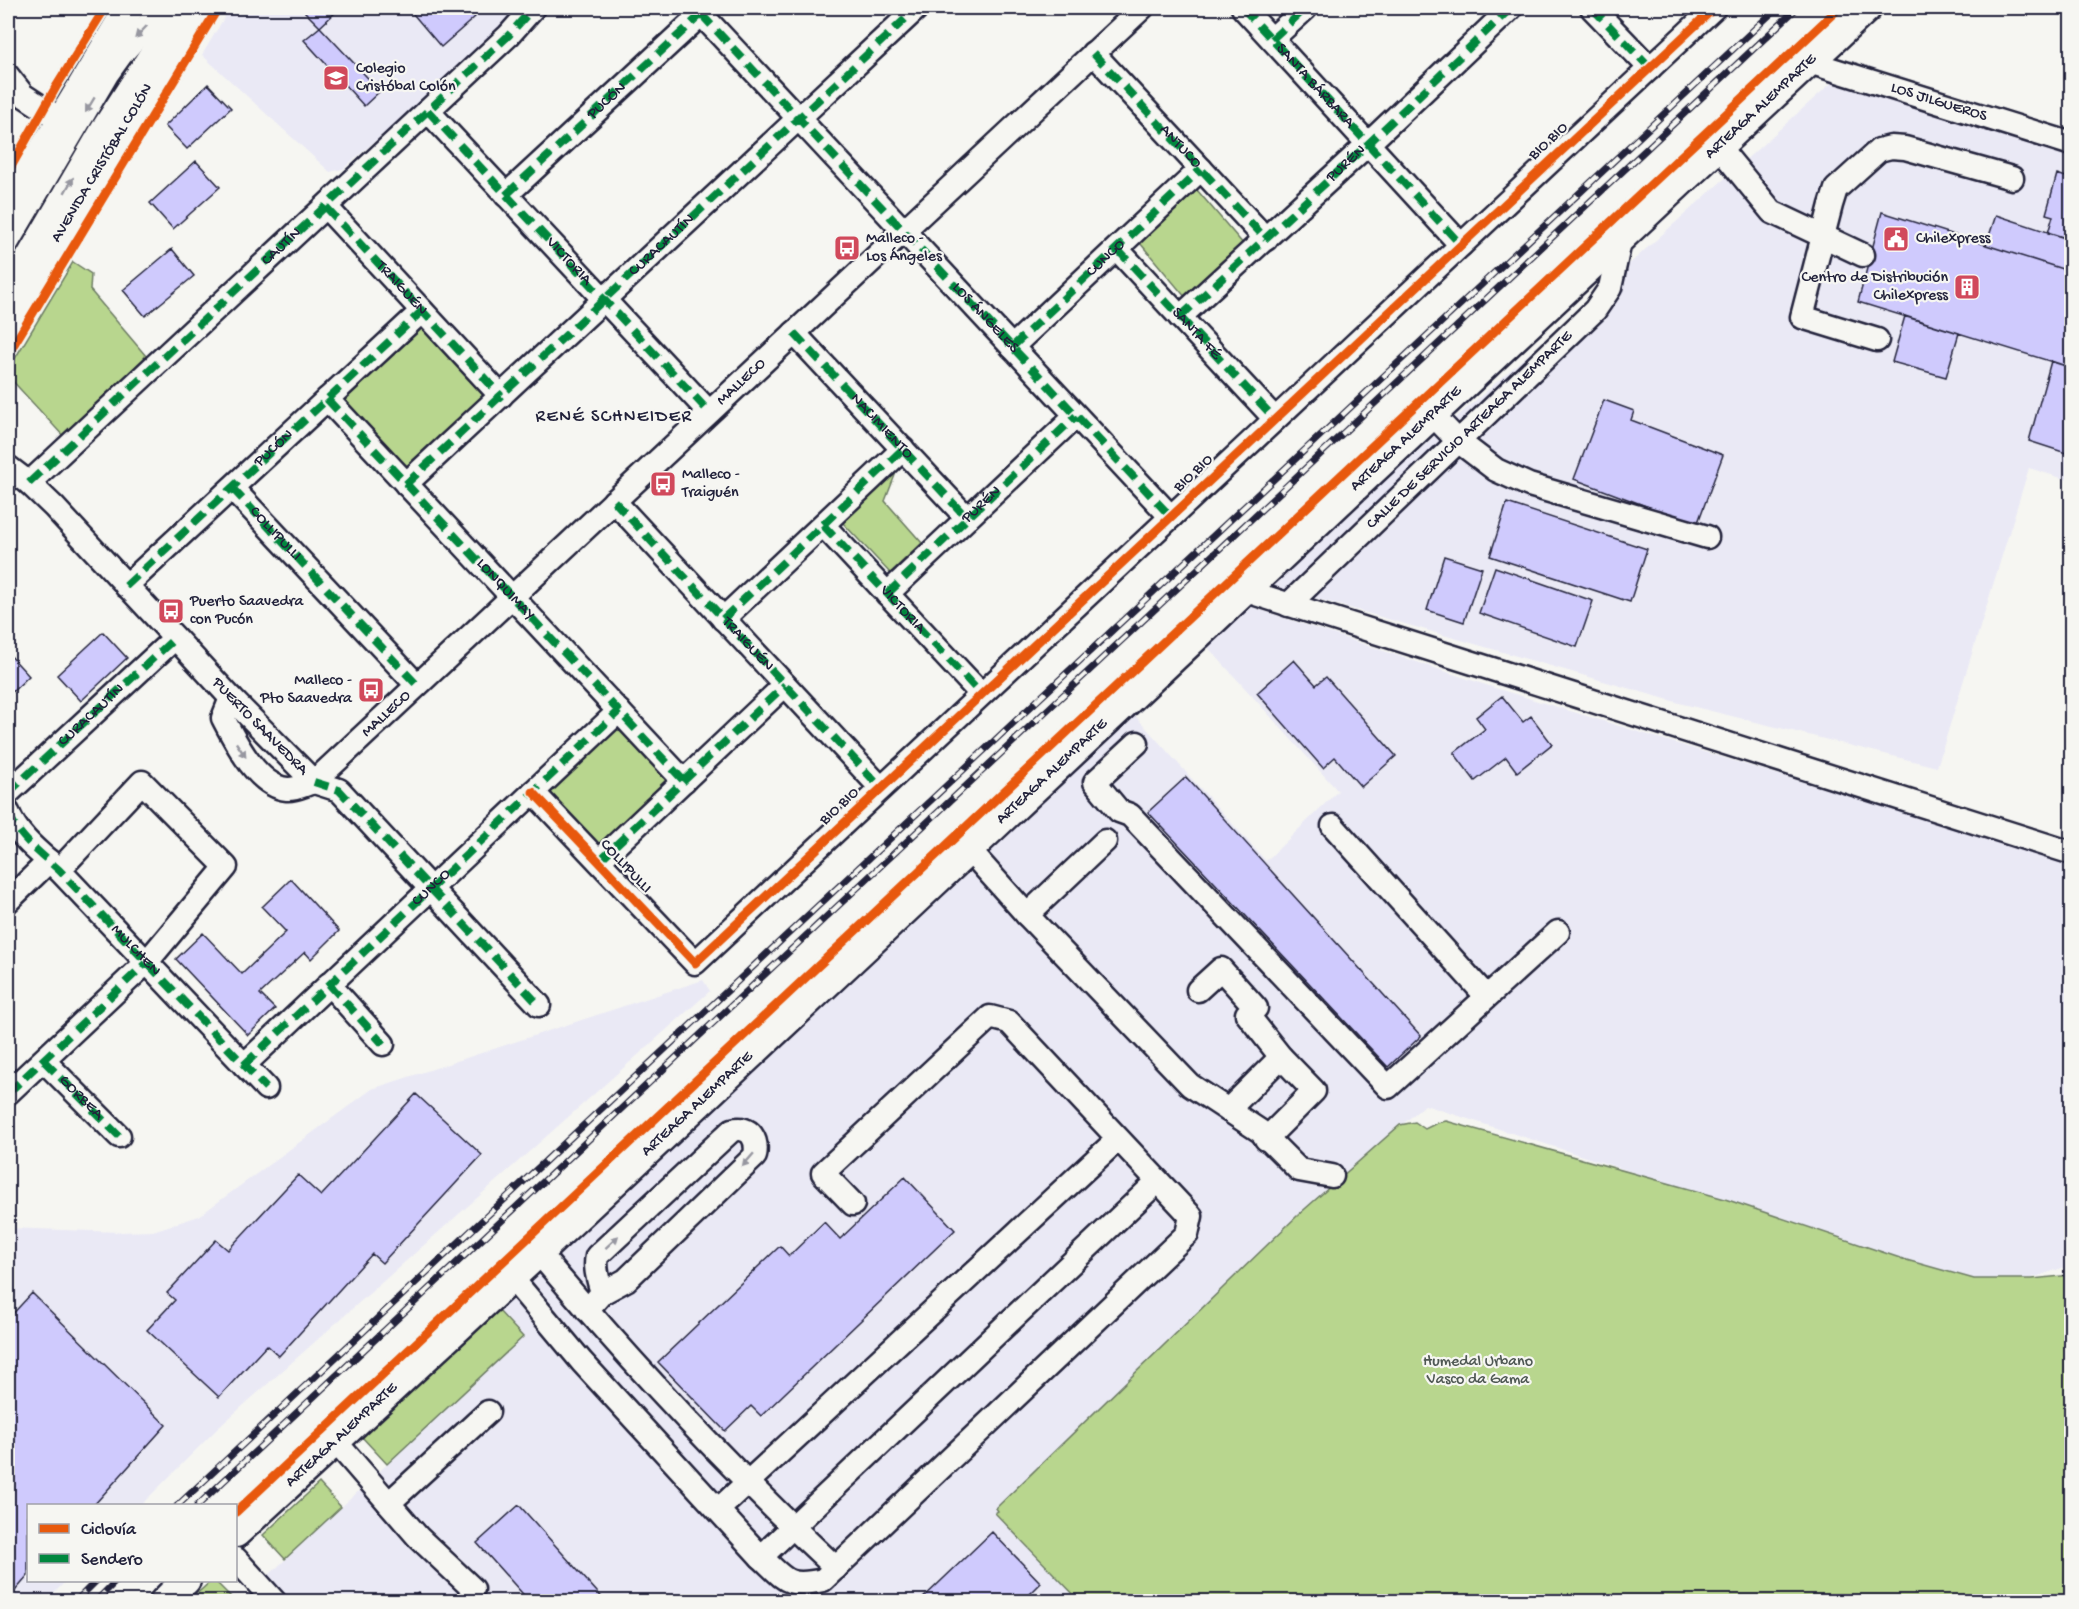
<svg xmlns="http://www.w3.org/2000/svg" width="2079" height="1609" viewBox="0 0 2079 1609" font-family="'Gochi Hand',sans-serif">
	<rect width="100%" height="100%" fill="#f6f6f2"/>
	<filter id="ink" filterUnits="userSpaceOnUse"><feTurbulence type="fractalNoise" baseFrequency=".0167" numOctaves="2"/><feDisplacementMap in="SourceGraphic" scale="12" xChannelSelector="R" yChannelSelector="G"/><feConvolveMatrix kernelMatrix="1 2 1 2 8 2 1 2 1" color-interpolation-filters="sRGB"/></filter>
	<g filter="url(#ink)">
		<path fill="#eae9f5" d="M230 8H519L421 101 343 169 330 172 202 55Z
			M1848 68 2071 145V481L2029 468 1937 767 1683 704 1266 584 1531 352Z
			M1246 605 1495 688 2071 864V1265L2032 1278 1975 1283 1425 1105 1297 1216 996 1509 1085 1601 240 1602 523 1337 498 1310 651 1170 1130 710 1266 861 1338 791 1204 643Z
			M703 980 710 991 218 1428 141 1505 28 1506V1580L66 1581 46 1601H8V1228L120 1232 153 1231 199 1216 372 1089Z"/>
		<path fill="#b8d68e" stroke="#6d7c64" stroke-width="1.5" d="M1197 190 1244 245 1186 298 1140 243Z
			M73 262 91 274 90 290 146 356 65 438 8 376V370Z
			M418 324 486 398 408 471 340 396Z
			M897 470 885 501 922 543 890 573 842 522Z
			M615 718 673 779 598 847 542 788Z
			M1446 1121 1725 1199 1903 1259 1974 1279H2032L2071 1275V1601H1080L995 1513 998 1511 996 1508 1297 1216 1400 1125 1415 1122 1425 1129 1437 1123Z
			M498 1310 523 1337 387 1464 362 1437Z
			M319 1483 341 1507 285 1559 263 1535Z
			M214 1580 235 1601 193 1602 191 1599 211 1581Z"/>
		<path fill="#cfcafd" stroke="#22223b" stroke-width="1.5" d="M310 8H340L320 27 305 12Z
			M408 8H467L475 17 441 47Z
			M320 27 380 91 364 106 304 40Z
			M208 84 231 108 187 149 165 126Z
			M196 161 220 187 173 229 150 203Z
			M2057 174 2072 179V240L2048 233 2053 216 2046 214Z
			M1882 212 2072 272V368L1858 302Z
			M1996 215 2072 240V272L1986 245Z
			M172 249 194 276 145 316 123 290Z
			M1905 316 1959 333 1946 377 1892 362Z
			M2051 361 2072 368V455L2029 441Z
			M1604 400 1634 411 1631 420 1723 455 1697 525 1574 479Z
			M1507 503 1647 549 1630 602 1490 556Z
			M1444 556 1482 568 1464 622 1427 610Z
			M1495 567 1593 601 1577 647 1479 613Z
			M103 632 127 658 81 701 57 675Z
			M8 653 29 676 8 696Z
			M1294 660 1316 685 1326 677 1396 756 1361 787 1335 757 1323 768 1257 693Z
			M1502 696 1523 722 1531 716 1552 744 1517 772 1506 757 1475 781 1454 753 1485 729 1476 717Z
			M1186 777 1421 1036 1388 1067 1148 812Z
			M291 879 339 931 311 959 305 952 260 994 275 1009 248 1035 176 959 203 933 242 974 286 932 262 907Z
			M416 1094 482 1155 382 1263 372 1254 279 1356 267 1345 219 1397 147 1330 175 1300 167 1293 216 1240 228 1250 298 1175 321 1196Z
			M905 1177 955 1230 761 1416 751 1406 725 1431 658 1362 780 1246 789 1256 824 1222 840 1239Z
			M32 1293 166 1425 93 1506H28V1576L8 1599V1319Z
			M519 1505 606 1602H530L477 1543Z
			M992 1532 1041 1583 1022 1602H919Z
			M418 1593 426 1602H408Z"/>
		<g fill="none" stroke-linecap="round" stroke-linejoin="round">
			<defs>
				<g id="minor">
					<path id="s1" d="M1243 8 1461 245"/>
					<path d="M1592 8 1650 68"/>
					<path id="s2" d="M701 14 1171 517"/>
					<path d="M1272 39 1306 8"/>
					<path id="s3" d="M1093 53 1266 239"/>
					<path id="s4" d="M1809 62 2072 144"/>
					<path d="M8 76 23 95 61 120"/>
					<path id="s5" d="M428 111 709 412"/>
					<path d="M1718 146 1772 212 1863 255"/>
					<path d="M506 195 708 8"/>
					<path d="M326 207 501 396"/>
					<path d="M8 242 108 73 121 55 162 8"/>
					<path id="s6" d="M1117 249 1275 419"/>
					<path d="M8 290 102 129 180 8"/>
					<path d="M1180 317 1368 144 1511 8"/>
					<path d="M794 333 967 518"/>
					<path d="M1877 340 1802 317 1831 205 1836 189 1879 150 1891 147 1905 148 2012 178"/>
					<path id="s7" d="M1012 347 1201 169"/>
					<path d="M327 399 684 781"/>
					<path d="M1432 414 1458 441 1496 470 1529 485 1707 537"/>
					<path id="s8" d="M8 467 29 483 54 507 231 698 314 782 339 790 539 1005"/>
					<path id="s9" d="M29 483 509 35 533 8"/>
					<path id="s10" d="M406 484 917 8"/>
					<path d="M232 488 417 685"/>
					<path d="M614 501 881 788"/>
					<path id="s11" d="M823 525 981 694"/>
					<path d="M126 586 422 311"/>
					<path d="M1243 590 2072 853"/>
					<path d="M887 594 1076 416"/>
					<path id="s12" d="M1288 605 1595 310 1610 288 1621 237"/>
					<path d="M723 619 903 449"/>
					<path id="s13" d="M231 698 223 718C235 741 257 786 287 789 295 790 306 784 314 782L1142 8"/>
					<path d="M1137 743 1095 782 1119 811 1130 815 1388 1087 1558 932"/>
					<path d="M533 792 695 963 1714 8"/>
					<path id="s14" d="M8 793 175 638"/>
					<path d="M8 812C18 837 39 852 59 870L266 1088"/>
					<path d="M1333 826 1486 996"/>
					<path d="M969 850 1027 915 1190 1085 1260 1131 1299 1170 1332 1176"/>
					<path d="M599 861 785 685"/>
					<path d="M8 901 49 861"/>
					<path d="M1027 915 1105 841"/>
					<path d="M329 984 383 1044"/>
					<path d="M1198 990 1221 969 1256 1008 1247 1014 1281 1057"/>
					<path d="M44 1061 119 1136"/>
					<path d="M244 1065 619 711"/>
					<path d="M8 1093 146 963 226 867 142 782 59 870"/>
					<path d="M1228 1110 1281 1057 1314 1091 1266 1139"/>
					<path d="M538 1252C631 1363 730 1469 836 1568"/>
					<path d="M511 1277 582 1362 761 1557C786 1580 787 1588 823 1580L1187 1234 1191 1216 1009 1022 990 1017 823 1173 853 1204"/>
					<path d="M587 1310 602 1293 626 1280 755 1156C758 1140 751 1125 732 1130L597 1256C594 1269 599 1281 602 1293"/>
					<path d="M335 1441 418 1537 473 1589"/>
					<path d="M389 1503 488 1412"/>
					<path d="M719 1509 1118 1139"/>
					<path d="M761 1557 1158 1181"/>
					<path d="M236 1559 275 1602"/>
				</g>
				<g id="major">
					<path d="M8 209 129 8"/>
					<path id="s15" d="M8 320 196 8"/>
					<path id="s16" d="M236 1533C783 1029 1322 515 1867 8"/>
					<path d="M164 1602 186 1580"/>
				</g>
			</defs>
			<use href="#minor" stroke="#22223b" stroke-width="27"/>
			<use href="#major" stroke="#22223b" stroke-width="33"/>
			<use href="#minor" stroke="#f6f6f2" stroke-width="22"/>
			<use href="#major" stroke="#f6f6f2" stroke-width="28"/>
			<defs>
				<path id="rail" d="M177 1506 1777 8
					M197 1506 1797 8
					M75 1602 97 1580
					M95 1602 117 1580"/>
			</defs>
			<use href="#rail" stroke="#22223b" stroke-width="7"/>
			<use href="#rail" stroke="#f6f6f2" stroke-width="4.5" stroke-dasharray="14" stroke-linecap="butt"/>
			<g stroke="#00873e" stroke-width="8" stroke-dasharray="15 8" stroke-linecap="butt">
				<path d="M1243 8 1461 245"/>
				<path d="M1592 8 1650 68"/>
				<path d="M701 14 1171 517"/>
				<path d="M1272 39 1306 8"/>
				<path d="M1093 53 1266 239"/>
				<path d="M428 111 709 412"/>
				<path id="s17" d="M506 195 708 8"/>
				<path id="s18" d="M326 207 501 396"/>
				<path d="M1117 249 1275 419"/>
				<path id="s19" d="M1180 317 1368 144 1511 8"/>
				<path id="s20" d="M794 333 967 518"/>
				<path d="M1012 347 1201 169"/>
				<path id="s21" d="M327 399 684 781"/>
				<path d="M29 483 509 35 533 8"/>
				<path d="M406 484 917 8"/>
				<path id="s22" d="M232 488 417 685"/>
				<path id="s23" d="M614 501 881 788"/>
				<path d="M823 525 981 694"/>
				<path id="s24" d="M126 586 422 311"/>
				<path id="s25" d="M887 594 1076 416"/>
				<path d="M723 619 903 449"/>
				<path d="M314 782 339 790 539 1005"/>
				<path d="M8 793 175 638"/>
				<path id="s26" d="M8 812C18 837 39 852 59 870L266 1088"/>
				<path d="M599 861 785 685"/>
				<path d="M329 984 383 1044"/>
				<path id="s27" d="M44 1061 119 1136"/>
				<path id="s28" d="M244 1065 619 711"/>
				<path d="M8 1093 146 963"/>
			</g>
			<defs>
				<path id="cycleway" d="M8 172 56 87 105 8
					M8 354 218 8
					M533 792 695 963 1714 8
					M236 1512 1839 8"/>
			</defs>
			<use href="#cycleway" stroke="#f6f6f2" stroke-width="13"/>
			<use href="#cycleway" stroke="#e8590c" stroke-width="9"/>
		</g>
		<defs><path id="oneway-solid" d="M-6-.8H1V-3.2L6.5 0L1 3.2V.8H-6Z" transform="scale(1.5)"/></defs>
		<g fill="#9797a0">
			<use href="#oneway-solid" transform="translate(141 32) rotate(134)"/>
			<use href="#oneway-solid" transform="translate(90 105) rotate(121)"/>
			<use href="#oneway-solid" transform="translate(69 185) rotate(-60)"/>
			<use href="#oneway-solid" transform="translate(241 750) rotate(56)"/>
			<use href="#oneway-solid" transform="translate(748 1160) rotate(131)"/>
			<use href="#oneway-solid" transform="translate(612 1242) rotate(-43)"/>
		</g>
	</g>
	<defs>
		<symbol id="school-square" viewBox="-11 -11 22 22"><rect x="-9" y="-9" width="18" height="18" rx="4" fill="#d1495b" stroke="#f6f6f2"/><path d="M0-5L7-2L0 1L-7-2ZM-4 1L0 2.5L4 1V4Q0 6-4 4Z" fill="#fff"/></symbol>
		<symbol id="civic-square" viewBox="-11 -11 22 22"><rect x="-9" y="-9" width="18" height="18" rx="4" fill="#d1495b" stroke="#f6f6f2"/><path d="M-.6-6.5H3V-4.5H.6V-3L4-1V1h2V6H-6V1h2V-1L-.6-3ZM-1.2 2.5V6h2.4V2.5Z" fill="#fff"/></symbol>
		<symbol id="bus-square" viewBox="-11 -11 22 22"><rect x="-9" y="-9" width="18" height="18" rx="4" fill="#d1495b" stroke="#f6f6f2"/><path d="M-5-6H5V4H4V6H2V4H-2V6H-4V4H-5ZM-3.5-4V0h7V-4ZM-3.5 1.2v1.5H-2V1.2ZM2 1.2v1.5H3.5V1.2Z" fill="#fff"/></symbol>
		<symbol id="building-square" viewBox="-11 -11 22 22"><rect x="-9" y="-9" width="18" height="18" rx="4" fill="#d1495b" stroke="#f6f6f2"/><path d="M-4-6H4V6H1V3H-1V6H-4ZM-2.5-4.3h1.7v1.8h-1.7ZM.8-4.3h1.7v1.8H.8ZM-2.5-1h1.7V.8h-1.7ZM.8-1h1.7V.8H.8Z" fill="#fff"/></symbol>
	</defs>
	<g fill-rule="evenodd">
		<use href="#school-square" x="321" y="63" width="30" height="30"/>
		<use href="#civic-square" x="1881" y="224" width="30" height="30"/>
		<use href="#bus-square" x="832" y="233" width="30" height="30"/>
		<use href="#building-square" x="1952" y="272" width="30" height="30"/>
		<use href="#bus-square" x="648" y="469" width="30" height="30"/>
		<use href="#bus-square" x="156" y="596" width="30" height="30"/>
		<use href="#bus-square" x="356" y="675" width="30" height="30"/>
	</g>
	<g text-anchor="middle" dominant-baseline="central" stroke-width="4.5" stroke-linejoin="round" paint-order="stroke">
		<g font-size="16" fill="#22223b" stroke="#f6f6f2" text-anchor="start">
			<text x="356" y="69">Colegio<tspan x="356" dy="18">Cristóbal Colón</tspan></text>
			<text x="866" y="239">Malleco -<tspan x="866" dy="18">Los Ángeles</tspan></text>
			<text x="1916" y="239">Chilexpress</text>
			<text x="1948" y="278" text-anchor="end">Centro de Distribución<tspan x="1948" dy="18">Chilexpress</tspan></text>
			<text x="682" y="475">Malleco -<tspan x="682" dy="18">Traiguén</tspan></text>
			<text x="190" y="602">Puerto Saavedra<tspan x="190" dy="18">con Pucón</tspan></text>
			<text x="352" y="681" text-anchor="end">Malleco -<tspan x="352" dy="18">Pto Saavedra</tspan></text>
		</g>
		<g font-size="16" fill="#22223b" stroke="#f6f6f2">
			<text stroke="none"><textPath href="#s1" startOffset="106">SANTA BÁRBARA</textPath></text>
			<text stroke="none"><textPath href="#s17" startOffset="138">PUCÓN</textPath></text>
			<text stroke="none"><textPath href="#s4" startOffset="136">LOS JILGUEROS</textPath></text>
			<text stroke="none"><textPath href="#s16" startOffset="2088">ARTEAGA ALEMPARTE</textPath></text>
			<text transform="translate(1549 142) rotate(-43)">BIO BIO</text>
			<text stroke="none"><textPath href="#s3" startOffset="128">ANTUCO</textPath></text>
			<text stroke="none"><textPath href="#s15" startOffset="183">AVENIDA CRISTÓBAL COLÓN</textPath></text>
			<text stroke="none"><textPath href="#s19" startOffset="226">PURÉN</textPath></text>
			<text stroke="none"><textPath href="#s10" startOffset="350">CURACAUTÍN</textPath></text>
			<text stroke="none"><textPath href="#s9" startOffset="346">CAUTÍN</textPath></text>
			<text stroke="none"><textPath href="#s7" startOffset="129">CUNCO</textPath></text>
			<text stroke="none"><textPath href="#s5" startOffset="206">VICTORIA</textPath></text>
			<text stroke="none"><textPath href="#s18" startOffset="111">TRAIGUÉN</textPath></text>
			<text stroke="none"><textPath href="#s2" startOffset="416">LOS ÁNGELES</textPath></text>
			<text stroke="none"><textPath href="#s6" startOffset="116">SANTA FÉ</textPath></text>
			<text stroke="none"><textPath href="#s13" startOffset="734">MALLECO</textPath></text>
			<text stroke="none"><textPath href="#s20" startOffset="128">NACIMIENTO</textPath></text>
			<text stroke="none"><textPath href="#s12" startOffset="252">CALLE DE SERVICIO ARTEAGA ALEMPARTE</textPath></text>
			<text stroke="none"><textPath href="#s16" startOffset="1602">ARTEAGA ALEMPARTE</textPath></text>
			<text stroke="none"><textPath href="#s24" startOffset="202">PUCÓN</textPath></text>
			<text transform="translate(1194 474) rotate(-43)">BIO BIO</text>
			<text stroke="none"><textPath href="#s25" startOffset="130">PURÉN</textPath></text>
			<text stroke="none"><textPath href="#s22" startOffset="63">COLLIPULLI</textPath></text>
			<text stroke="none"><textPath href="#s21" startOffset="261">LONQUIMAY</textPath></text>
			<text stroke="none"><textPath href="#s11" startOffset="116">VICTORIA</textPath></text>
			<text stroke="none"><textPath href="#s23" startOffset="196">TRAIGUÉN</textPath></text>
			<text stroke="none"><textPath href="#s13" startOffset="248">MALLECO</textPath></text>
			<text stroke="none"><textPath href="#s14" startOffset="114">CURACAUTÍN</textPath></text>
			<text stroke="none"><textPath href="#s8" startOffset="362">PUERTO SAAVEDRA</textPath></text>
			<text stroke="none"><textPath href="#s16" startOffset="1116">ARTEAGA ALEMPARTE</textPath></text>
			<text transform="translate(840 807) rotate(-43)">BIO BIO</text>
			<text transform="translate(625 867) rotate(47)">COLLIPULLI</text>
			<text stroke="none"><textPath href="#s28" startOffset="258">CUNCO</textPath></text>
			<text stroke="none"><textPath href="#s26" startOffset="189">MULCHEN</textPath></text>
			<text stroke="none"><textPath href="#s27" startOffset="52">GORBEA</textPath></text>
			<text stroke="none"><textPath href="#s16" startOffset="630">ARTEAGA ALEMPARTE</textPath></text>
			<text stroke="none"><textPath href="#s16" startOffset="144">ARTEAGA ALEMPARTE</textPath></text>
		</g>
		<g font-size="16" fill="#4f5854" stroke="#f6f6f2">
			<text x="1478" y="1362">Humedal Urbano<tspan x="1478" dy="18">Vasco da Gama</tspan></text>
		</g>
		<g font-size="18" letter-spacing="1.5" fill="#22223b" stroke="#f6f6f2">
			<text x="614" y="417">RENÉ SCHNEIDER</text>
		</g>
	</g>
	<rect width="2079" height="1609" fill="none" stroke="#f6f6f2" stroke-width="30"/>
	<rect x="15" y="15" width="2049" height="1579" fill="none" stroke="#22223b" stroke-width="2" filter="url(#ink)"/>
	<rect x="27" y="1504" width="210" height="78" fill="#f6f6f2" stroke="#a1a1a9" stroke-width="1.5"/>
	<rect x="39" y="1524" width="30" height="9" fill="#e8590c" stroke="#a1a1a9" stroke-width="1.5"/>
	<text x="81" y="1534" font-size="18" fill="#22223b">Ciclovía</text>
	<rect x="39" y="1554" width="30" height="9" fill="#00873e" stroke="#a1a1a9" stroke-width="1.5"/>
	<text x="81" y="1564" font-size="18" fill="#22223b">Sendero</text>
</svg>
